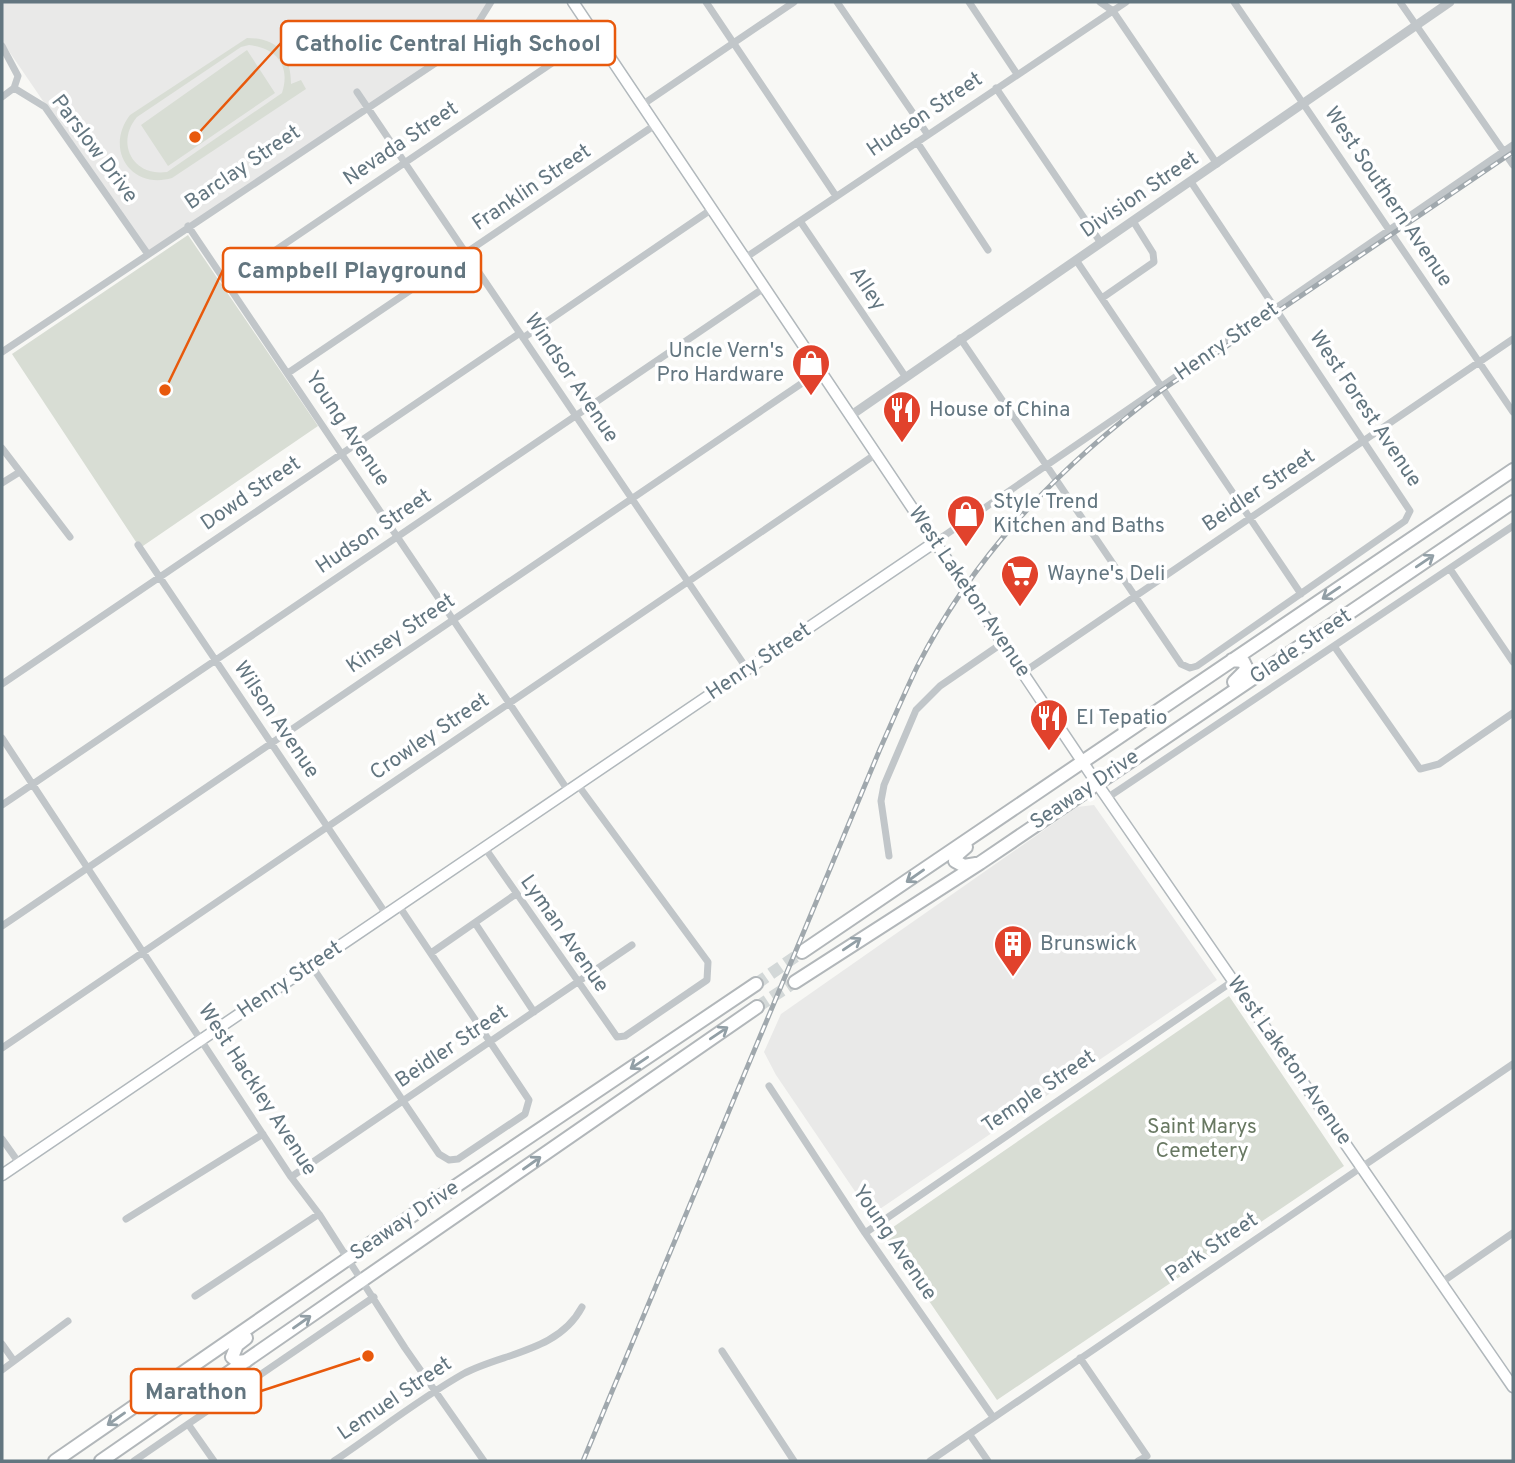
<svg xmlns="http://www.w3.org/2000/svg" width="1515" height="1463" viewBox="0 0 1515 1463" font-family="Overpass,sans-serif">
	<rect width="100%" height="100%" fill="#f8f8f5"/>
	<path fill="#e9e9e8" d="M2 2H491L458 48 147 253 2 41Z
		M1094 805 1217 980 871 1215 776 1075 764 1052 781 1014 1077 807Z"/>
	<path fill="#d8ddd4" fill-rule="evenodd" d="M247 38C277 38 291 54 291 84L301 80 306 89 172 178C131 190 104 149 130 115ZM249 45C276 48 291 65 282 93L167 172C133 177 115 143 137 117L241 47Z
		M247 50 275 93 168 166 141 125Z
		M188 235 318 426 140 548 12 354Z
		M1229 996 1344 1166 997 1400 883 1234Z"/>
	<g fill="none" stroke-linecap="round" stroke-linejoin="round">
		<path stroke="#d3d8d8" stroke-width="12" stroke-dasharray="12 6" stroke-linecap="butt" d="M756 984 802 952
			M757 1007 795 982"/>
		<defs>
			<path id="secondary" d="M573 2 1096 782 1513 1387
				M2 1175 935 542"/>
			<path id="trunk" d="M1232 660 1243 661 1247 669 1234 682
				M966 847 958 854 955 861 964 866 976 864
				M802 952 1513 470
				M795 982 980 863 1513 502
				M246 1338 237 1345 232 1357 238 1362 246 1361
				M55 1461 349 1258 756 984
				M101 1461 757 1007"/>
		</defs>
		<use href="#secondary" stroke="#b1b8bc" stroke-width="13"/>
		<use href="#trunk" stroke="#b2b7ba" stroke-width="16"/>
		<path stroke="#c1c6c9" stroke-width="7" d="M706 2 836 196
			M837 2 928 135
			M969 2 1017 74
			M1100 2 1113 11 1217 164
			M1234 2 1513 412
			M1400 2 1513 165
			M2 46 18 76 14 88
			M14 88 45 107 147 253
			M996 88 1101 243
			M357 92 747 669
			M2 97 14 88
			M642 105 794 2
			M917 142 988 250
			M800 221 905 376
			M188 226 569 792
			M745 258 1126 2
			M1076 260 1301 594
			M227 283 595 34
			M1102 298 1154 262 1153 253 1133 221
			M523 338 712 209
			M960 338 1181 664 1190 668 1197 666 1405 521 1410 511 1191 182
			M2 352 458 48 473 31 491 2
			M288 373 655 125
			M2 448 70 537
			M2 483 18 473
			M935 542 1513 145
			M138 545 386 914
			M1450 569 1513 662
			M1334 646 1420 769 1439 764 1513 713
			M1024 672 1513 339
			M2 684 520 333
			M2 738 291 1177 319 1214 405 1348 484 1461
			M1107 798 1513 526
			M2 805 764 288
			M485 848 617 1037 625 1036 707 980 708 962 578 785
			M889 856 881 801 884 785 916 710 940 686 1004 642
			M475 923 534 1012
			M2 926 820 371
			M431 953 516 894
			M311 965 439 1154 449 1160 458 1159 525 1114 529 1100 399 906
			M2 1048 876 454
			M769 1086 865 1233 993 1417
			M2 1139 19 1163
			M291 1177 632 945
			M126 1219 263 1134
			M865 1233 1233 981
			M1442 1282 1513 1233
			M195 1296 319 1214
			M2 1344 14 1361
			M722 1351 794 1461
			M1080 1358 1147 1456 1138 1461
			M2 1370 68 1321
			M188 1424 214 1461
			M970 1435 988 1461
			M134 1461 374 1297
			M334 1461C376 1433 419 1399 463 1374 502 1353 558 1352 582 1307
			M930 1461 1513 1064"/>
		<path stroke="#c1c6c9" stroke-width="9" d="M850 416 1450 2"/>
		<use href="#secondary" stroke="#fff" stroke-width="10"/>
		<use href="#trunk" stroke="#fff" stroke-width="12"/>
		<defs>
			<path id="rail" d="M583 1461 880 749C892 722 904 694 917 667 975 553 1061 465 1162 390L1513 152"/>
		</defs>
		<use href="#rail" stroke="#a0a8ad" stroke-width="5"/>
		<use href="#rail" stroke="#fff" stroke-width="2.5" stroke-dasharray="8" stroke-linecap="butt"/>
	</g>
	<defs><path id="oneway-shaft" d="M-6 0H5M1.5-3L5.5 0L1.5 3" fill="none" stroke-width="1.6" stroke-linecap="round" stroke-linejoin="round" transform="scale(1.75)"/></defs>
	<g stroke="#929fa6">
		<use href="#oneway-shaft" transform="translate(1425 561) rotate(-34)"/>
		<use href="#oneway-shaft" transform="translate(1331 593) rotate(146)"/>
		<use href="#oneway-shaft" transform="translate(915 876) rotate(145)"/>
		<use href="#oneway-shaft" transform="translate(852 944) rotate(-34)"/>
		<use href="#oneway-shaft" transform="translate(719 1033) rotate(-34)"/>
		<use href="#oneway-shaft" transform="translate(639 1063) rotate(146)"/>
		<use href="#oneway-shaft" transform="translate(532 1163) rotate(-35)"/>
		<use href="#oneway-shaft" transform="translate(302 1322) rotate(-35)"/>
		<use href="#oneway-shaft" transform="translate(116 1419) rotate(145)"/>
	</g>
	<defs>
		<symbol id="shop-pin" viewBox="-11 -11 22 30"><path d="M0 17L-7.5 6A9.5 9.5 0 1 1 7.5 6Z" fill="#e1422c" stroke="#fff"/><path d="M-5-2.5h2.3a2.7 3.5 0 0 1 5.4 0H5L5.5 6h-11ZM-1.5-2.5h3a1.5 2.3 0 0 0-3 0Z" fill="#fff"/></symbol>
		<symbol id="restaurant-pin" viewBox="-11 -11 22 30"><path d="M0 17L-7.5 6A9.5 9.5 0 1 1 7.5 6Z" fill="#e1422c" stroke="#fff"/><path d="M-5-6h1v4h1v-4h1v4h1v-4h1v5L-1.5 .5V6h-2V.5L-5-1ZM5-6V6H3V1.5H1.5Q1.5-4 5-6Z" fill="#fff"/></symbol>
		<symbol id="supermarket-pin" viewBox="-11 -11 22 30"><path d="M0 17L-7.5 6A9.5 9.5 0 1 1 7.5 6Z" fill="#e1422c" stroke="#fff"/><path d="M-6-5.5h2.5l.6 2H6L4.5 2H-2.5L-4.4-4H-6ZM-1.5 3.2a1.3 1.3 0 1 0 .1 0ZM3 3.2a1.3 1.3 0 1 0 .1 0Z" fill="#fff"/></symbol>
		<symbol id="building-pin" viewBox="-11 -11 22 30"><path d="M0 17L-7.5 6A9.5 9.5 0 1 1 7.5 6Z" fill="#e1422c" stroke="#fff"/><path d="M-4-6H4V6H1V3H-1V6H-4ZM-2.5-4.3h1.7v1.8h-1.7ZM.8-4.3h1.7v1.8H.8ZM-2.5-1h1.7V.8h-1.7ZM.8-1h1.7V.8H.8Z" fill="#fff"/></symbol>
	</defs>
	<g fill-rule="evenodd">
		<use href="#shop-pin" x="789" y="341" width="44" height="60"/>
		<use href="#restaurant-pin" x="880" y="388" width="44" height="60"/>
		<use href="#shop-pin" x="944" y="492" width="44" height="60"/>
		<use href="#supermarket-pin" x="998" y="552" width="44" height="60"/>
		<use href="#restaurant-pin" x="1027" y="696" width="44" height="60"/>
		<use href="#building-pin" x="991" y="922" width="44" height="60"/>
	</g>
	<g text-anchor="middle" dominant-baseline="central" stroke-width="7" stroke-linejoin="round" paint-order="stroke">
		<g font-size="21" fill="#637680" stroke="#fff">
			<text transform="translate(925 115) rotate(-34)">Hudson Street</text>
			<text transform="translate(401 144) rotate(-34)">Nevada Street</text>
			<text transform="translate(94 149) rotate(53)">Parslow Drive</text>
			<text transform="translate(243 168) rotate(-34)">Barclay Street</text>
			<text transform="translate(532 188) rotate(-34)">Franklin Street</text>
			<text transform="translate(1140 195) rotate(-34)">Division Street</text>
			<text transform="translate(1388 197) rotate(56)">West Southern Avenue</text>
			<text transform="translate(867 289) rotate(56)">Alley</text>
			<text transform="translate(1227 342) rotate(-35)">Henry Street</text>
			<text transform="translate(571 378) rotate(56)">Windsor Avenue</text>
			<text transform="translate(1365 409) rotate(56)">West Forest Avenue</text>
			<text transform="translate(347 429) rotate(56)">Young Avenue</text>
			<text transform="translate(1259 491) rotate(-34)">Beidler Street</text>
			<text transform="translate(251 494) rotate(-34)">Dowd Street</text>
			<text transform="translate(374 532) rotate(-34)">Hudson Street</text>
			<text transform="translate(969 592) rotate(56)">West Laketon Avenue</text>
			<text transform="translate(401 634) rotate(-34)">Kinsey Street</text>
			<text transform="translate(1301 647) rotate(-34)">Glade Street</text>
			<text transform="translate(759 662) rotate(-34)">Henry Street</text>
			<text transform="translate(276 720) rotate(56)">Wilson Avenue</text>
			<text transform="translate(430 737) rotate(-34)">Crowley Street</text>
			<text transform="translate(1085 790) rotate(-34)">Seaway Drive</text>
			<text transform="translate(564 934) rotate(55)">Lyman Avenue</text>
			<text transform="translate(290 980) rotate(-34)">Henry Street</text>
			<text transform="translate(452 1047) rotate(-34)">Beidler Street</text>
			<text transform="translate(1289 1061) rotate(55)">West Laketon Avenue</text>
			<text transform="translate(257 1090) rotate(57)">West Hackley Avenue</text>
			<text transform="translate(1039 1092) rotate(-34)">Temple Street</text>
			<text transform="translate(405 1221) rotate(-34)">Seaway Drive</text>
			<text transform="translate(894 1243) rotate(56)">Young Avenue</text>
			<text transform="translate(1212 1248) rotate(-34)">Park Street</text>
			<text transform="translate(395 1399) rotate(-34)">Lemuel Street</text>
		</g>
		<g font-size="21" fill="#637680" stroke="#fff" text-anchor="start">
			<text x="784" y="351" text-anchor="end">Uncle Vern's<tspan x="784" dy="24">Pro Hardware</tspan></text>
			<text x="929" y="410">House of China</text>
			<text x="993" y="502">Style Trend<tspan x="993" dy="24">Kitchen and Baths</tspan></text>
			<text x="1047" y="574">Wayne's Deli</text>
			<text x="1076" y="718">El Tepatio</text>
			<text x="1040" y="944">Brunswick</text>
		</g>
		<g font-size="21" fill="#687862" stroke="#fff">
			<text x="1202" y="1127">Saint Marys<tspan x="1202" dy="24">Cemetery</tspan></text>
		</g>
	</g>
	<path fill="none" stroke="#e8590c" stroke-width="2.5" d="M195 137L281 43M165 390L223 270M368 1356L261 1391"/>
	<g fill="#e8590c" stroke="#fff" stroke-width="2.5">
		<circle cx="195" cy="137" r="7"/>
		<circle cx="165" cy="390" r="7"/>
		<circle cx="368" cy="1356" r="7"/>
	</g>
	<g fill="#fff" stroke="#e8590c" stroke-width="2.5">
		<rect x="281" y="21" width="334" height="44" rx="7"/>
		<rect x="223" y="248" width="258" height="44" rx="7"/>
		<rect x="131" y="1369" width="130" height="44" rx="7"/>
	</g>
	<g font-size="23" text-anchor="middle" font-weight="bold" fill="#637680">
		<text x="448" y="51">Catholic Central High School</text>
		<text x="352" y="278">Campbell Playground</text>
		<text x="196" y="1399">Marathon</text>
	</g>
	<rect width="1515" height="1463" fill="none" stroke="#637680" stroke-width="7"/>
</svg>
